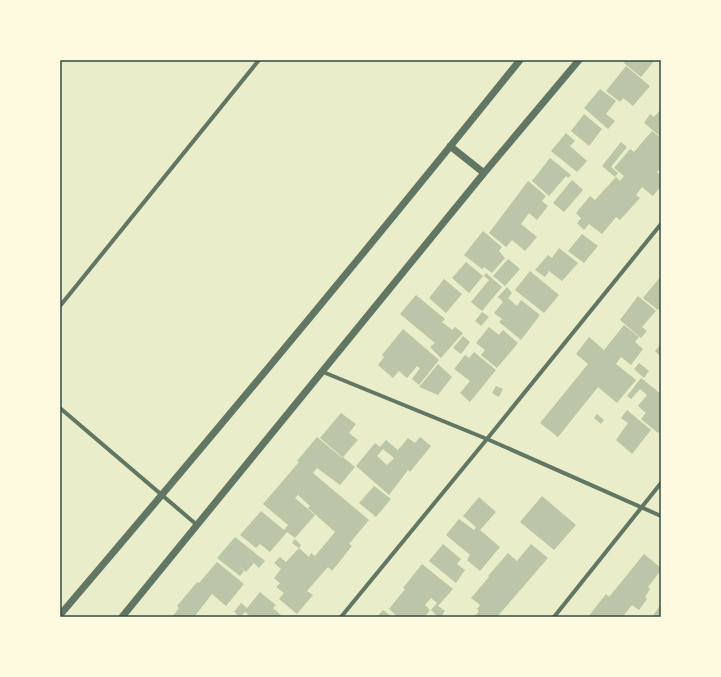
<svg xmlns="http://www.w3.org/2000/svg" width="721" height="677" viewBox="0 0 721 677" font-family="Rubik,sans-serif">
	<rect width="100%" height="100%" fill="#e9edc9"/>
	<path fill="#bcc5a7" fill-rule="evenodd" d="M626 60H655L641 77 624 63Z
		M626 66 650 86 633 106 623 98 620 102 606 91Z
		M600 89 616 101 606 114 615 121 608 129 584 108Z
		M661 109V137L644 123 650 114 654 117Z
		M584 114 602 129 589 146 571 131Z
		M652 131 661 138V167L657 172 661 176V186L653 196 642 187 636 195 640 198 620 220 616 217 602 234 589 224 584 230 577 223 581 218 576 213 590 196 595 200 616 177 620 181 624 176 614 168 630 149 634 152Z
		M566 133 575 141 570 146 587 161 577 172 551 151Z
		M621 142 627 147 611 167 618 173 615 177 602 166Z
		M550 158 571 175 568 178 566 176 549 196 532 181Z
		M572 180 583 190 564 212 553 203Z
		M528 181 546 196 542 201 548 206 537 220 529 213 521 224 537 237 525 251 512 240 506 247 489 233Z
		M483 231 502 247 499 251 505 258 492 273 484 267 482 269 464 255Z
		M582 234 598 246 584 263 568 251Z
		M559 248 578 263 562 281 549 271 545 277 535 270 548 255 552 258Z
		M508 259 520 269 505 286 493 276Z
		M466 262 483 276 469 293 452 278Z
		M530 271 559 295 544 313 515 290Z
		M486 273 502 287 482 311 471 302 489 280 484 276Z
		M661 276V307L658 310 643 298Z
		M444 279 462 294 446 313 429 298Z
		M507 287 512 293 508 298 517 306 521 300 540 315 521 340 499 322 502 319 494 313 503 302 498 297Z
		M416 295 445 319 442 322 452 330 455 327 463 333 441 358 430 347 435 343 400 314Z
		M638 296 656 311 642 327 647 331 641 338 620 320Z
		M482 312 489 317 481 326 475 321Z
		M624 325 639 337 635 342 643 349 631 365 621 357 616 364 636 380 617 403 598 387 558 437 540 423 588 364 576 354 589 337 604 350Z
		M489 327 499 335 503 330 518 343 497 368 481 355 485 350 476 343Z
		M403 329 439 360 419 385 412 379 420 368 417 366 407 378 399 371 393 378 378 365 384 357 382 355Z
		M463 336 470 342 461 354 453 348Z
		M661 344V357L655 351Z
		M474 352 496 370 470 402 460 393 470 381 454 369 465 355 469 358Z
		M639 363 649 371 644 378 634 369Z
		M438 364 452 377 438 395 419 387Z
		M641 378 661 394V430L658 433 641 419 646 413 638 406 647 395 640 389 631 399 627 396Z
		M496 386 503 389 499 397 492 393Z
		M627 410 651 430 632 454 616 440 628 423 621 418Z
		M341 413 356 424 349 433 358 440 343 457 355 467 340 485 317 468 313 473 369 520 349 544 352 546 332 571 328 567 307 591 313 595 297 614 279 599 284 593 276 587 280 583 274 578 281 569 274 563 280 557 286 562 299 548 292 543 295 539 301 545 299 548 309 557 311 553 315 556 335 532 308 508 310 506 298 495 295 498 315 515 295 538 287 532 270 552 260 544 256 548 240 535 261 511 284 530 288 525 263 504 299 462 297 461 317 437 342 458V457L320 438Z
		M597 414 604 420 601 424 594 418Z
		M420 437 431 446 410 472 408 470 389 495 356 466 375 443 380 447 386 440 398 450 408 438 415 443ZM383 449 394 458 387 465 377 456Z
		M374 486 391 499 376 517 359 503Z
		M542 496 576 525 554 550 520 522Z
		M479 497 496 512 480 530 500 547 480 571 467 560 470 555 446 535 459 519 474 530 476 527 463 516Z
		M235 537 265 561 259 568 254 563 246 572 238 565 244 571 240 576 217 558Z
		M443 544 461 559 457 564 465 570 456 583 429 561Z
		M531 544 548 558 497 617H474L479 611 477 609 480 605 471 598 489 577 488 576 508 553 517 561Z
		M644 554 661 568V570L648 587 650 589 645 597 647 599 639 610 632 605 624 615 627 617H588L606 594 609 597Z
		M217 562 244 584 226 606 212 594 194 617H172L179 608 177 606 197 582 199 583Z
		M422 564 453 589 438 606 445 611 441 617H438L431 610 437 603 431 598 425 605 430 610 424 617H398L389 609 405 589 403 588Z
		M260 592 276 605 273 608 283 617H251L245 612 240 617 234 612 241 603 247 608Z
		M661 604V617H652Z
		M383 610 392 617H377Z"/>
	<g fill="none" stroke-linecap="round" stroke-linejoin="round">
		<path stroke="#617663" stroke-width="4" d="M60 306 259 60
			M323 372 487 439 661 516
			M60 408 197 525
			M341 617 487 439 661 224
			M554 617 661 483"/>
		<path stroke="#617663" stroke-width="7" d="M450 146 484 173
			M60 615C216 432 370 247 520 60
			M122 617 484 173 579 60"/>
	</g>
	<rect width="721" height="677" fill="none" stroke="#fefae0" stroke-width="122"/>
	<rect x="61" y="61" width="599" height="555" fill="none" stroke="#344e41" stroke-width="1.5"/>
</svg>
